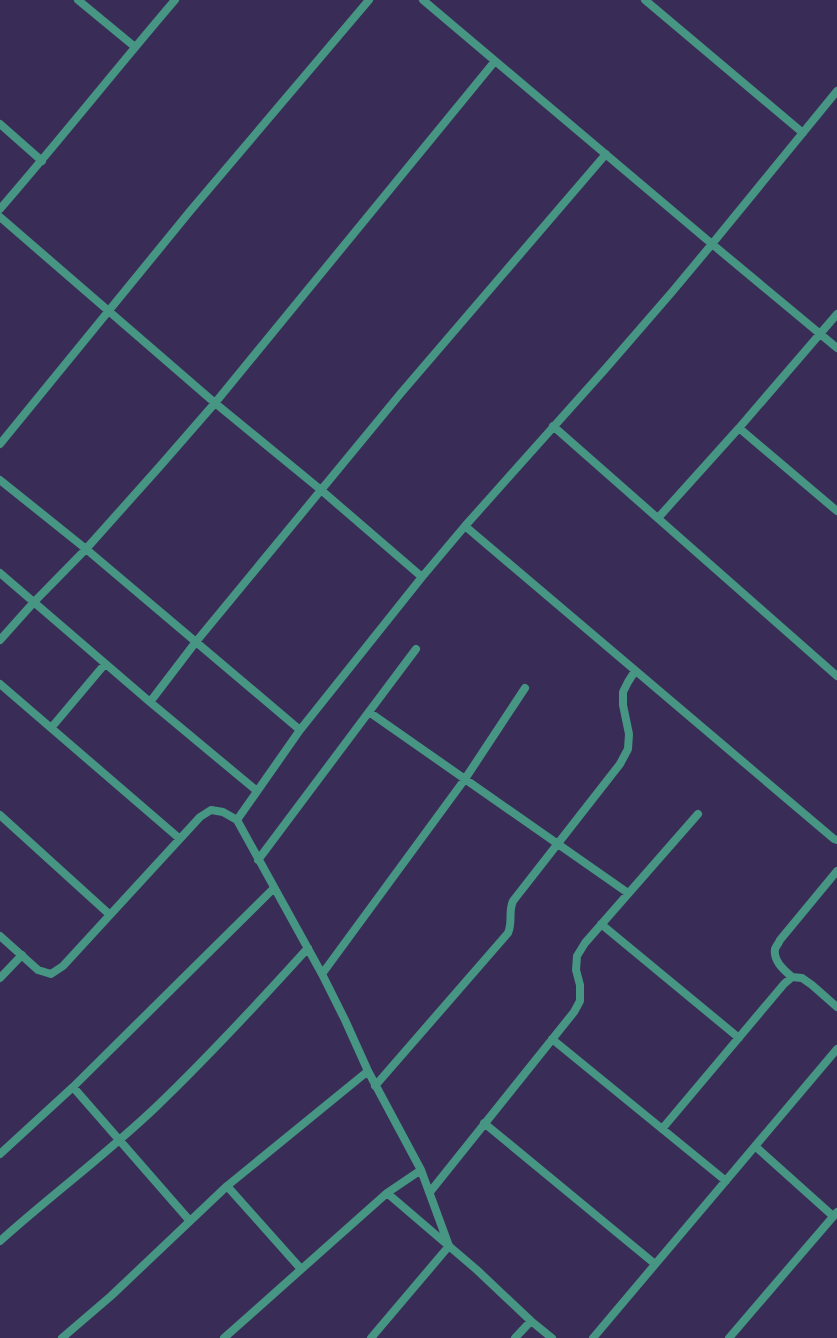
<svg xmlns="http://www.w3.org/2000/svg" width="837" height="1338" viewBox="0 0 837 1338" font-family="'Crimson Pro',serif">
	<rect width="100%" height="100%" fill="#392d58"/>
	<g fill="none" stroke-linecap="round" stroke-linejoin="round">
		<path stroke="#469683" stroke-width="8" d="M78 0 135 47
			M423 0 712 244 837 348
			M645 0 803 133
			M0 124 42 161
			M0 209C60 140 116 69 175 0
			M0 217 215 403 321 490 422 577
			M553 426 837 676
			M739 428 837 511
			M0 444 191 210 369 0
			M0 480 86 549 300 730
			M658 518 739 428 837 314
			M465 526 834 839 837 840
			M0 573 150 702 257 791
			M0 640 34 602 86 549 161 465 215 403 495 61
			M0 684 180 839
			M150 702 195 643 401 393 606 154
			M369 712 628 893
			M51 728 105 664
			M0 815 109 914
			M237 820 322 974 345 1020 368 1071 421 1170 449 1246 371 1338
			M258 860 416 649
			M601 924 739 1038
			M0 936 38 970 51 974 63 966 200 817 211 810 223 812 237 820 300 730 422 577 465 526 607 367 672 292 712 244 837 91
			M322 974 465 779 525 688
			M792 977C784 970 773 961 775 949 776 946 779 943 780 940L837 871
			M0 978 22 955
			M552 1039 726 1181
			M375 1086 508 933C513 922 508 912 513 901L620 764 628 749 629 734 623 705V692L628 682 635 671
			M73 1087 190 1221
			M484 1123 655 1264
			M662 1129 784 984 792 977 802 978 812 985 837 1007
			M755 1146 833 1216
			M0 1154 73 1087 274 888
			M227 1186 301 1269
			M430 1192 574 1012 580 1001V985L576 970 577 956 585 943 698 814
			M387 1193 477 1270 531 1321 552 1338
			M0 1241C51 1195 107 1154 157 1106 209 1056 259 1002 308 948
			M62 1338 111 1296 227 1186 368 1071
			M224 1338 387 1193 421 1170
			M515 1338 531 1321
			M593 1338 837 1049
			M729 1338 837 1212"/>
	</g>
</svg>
